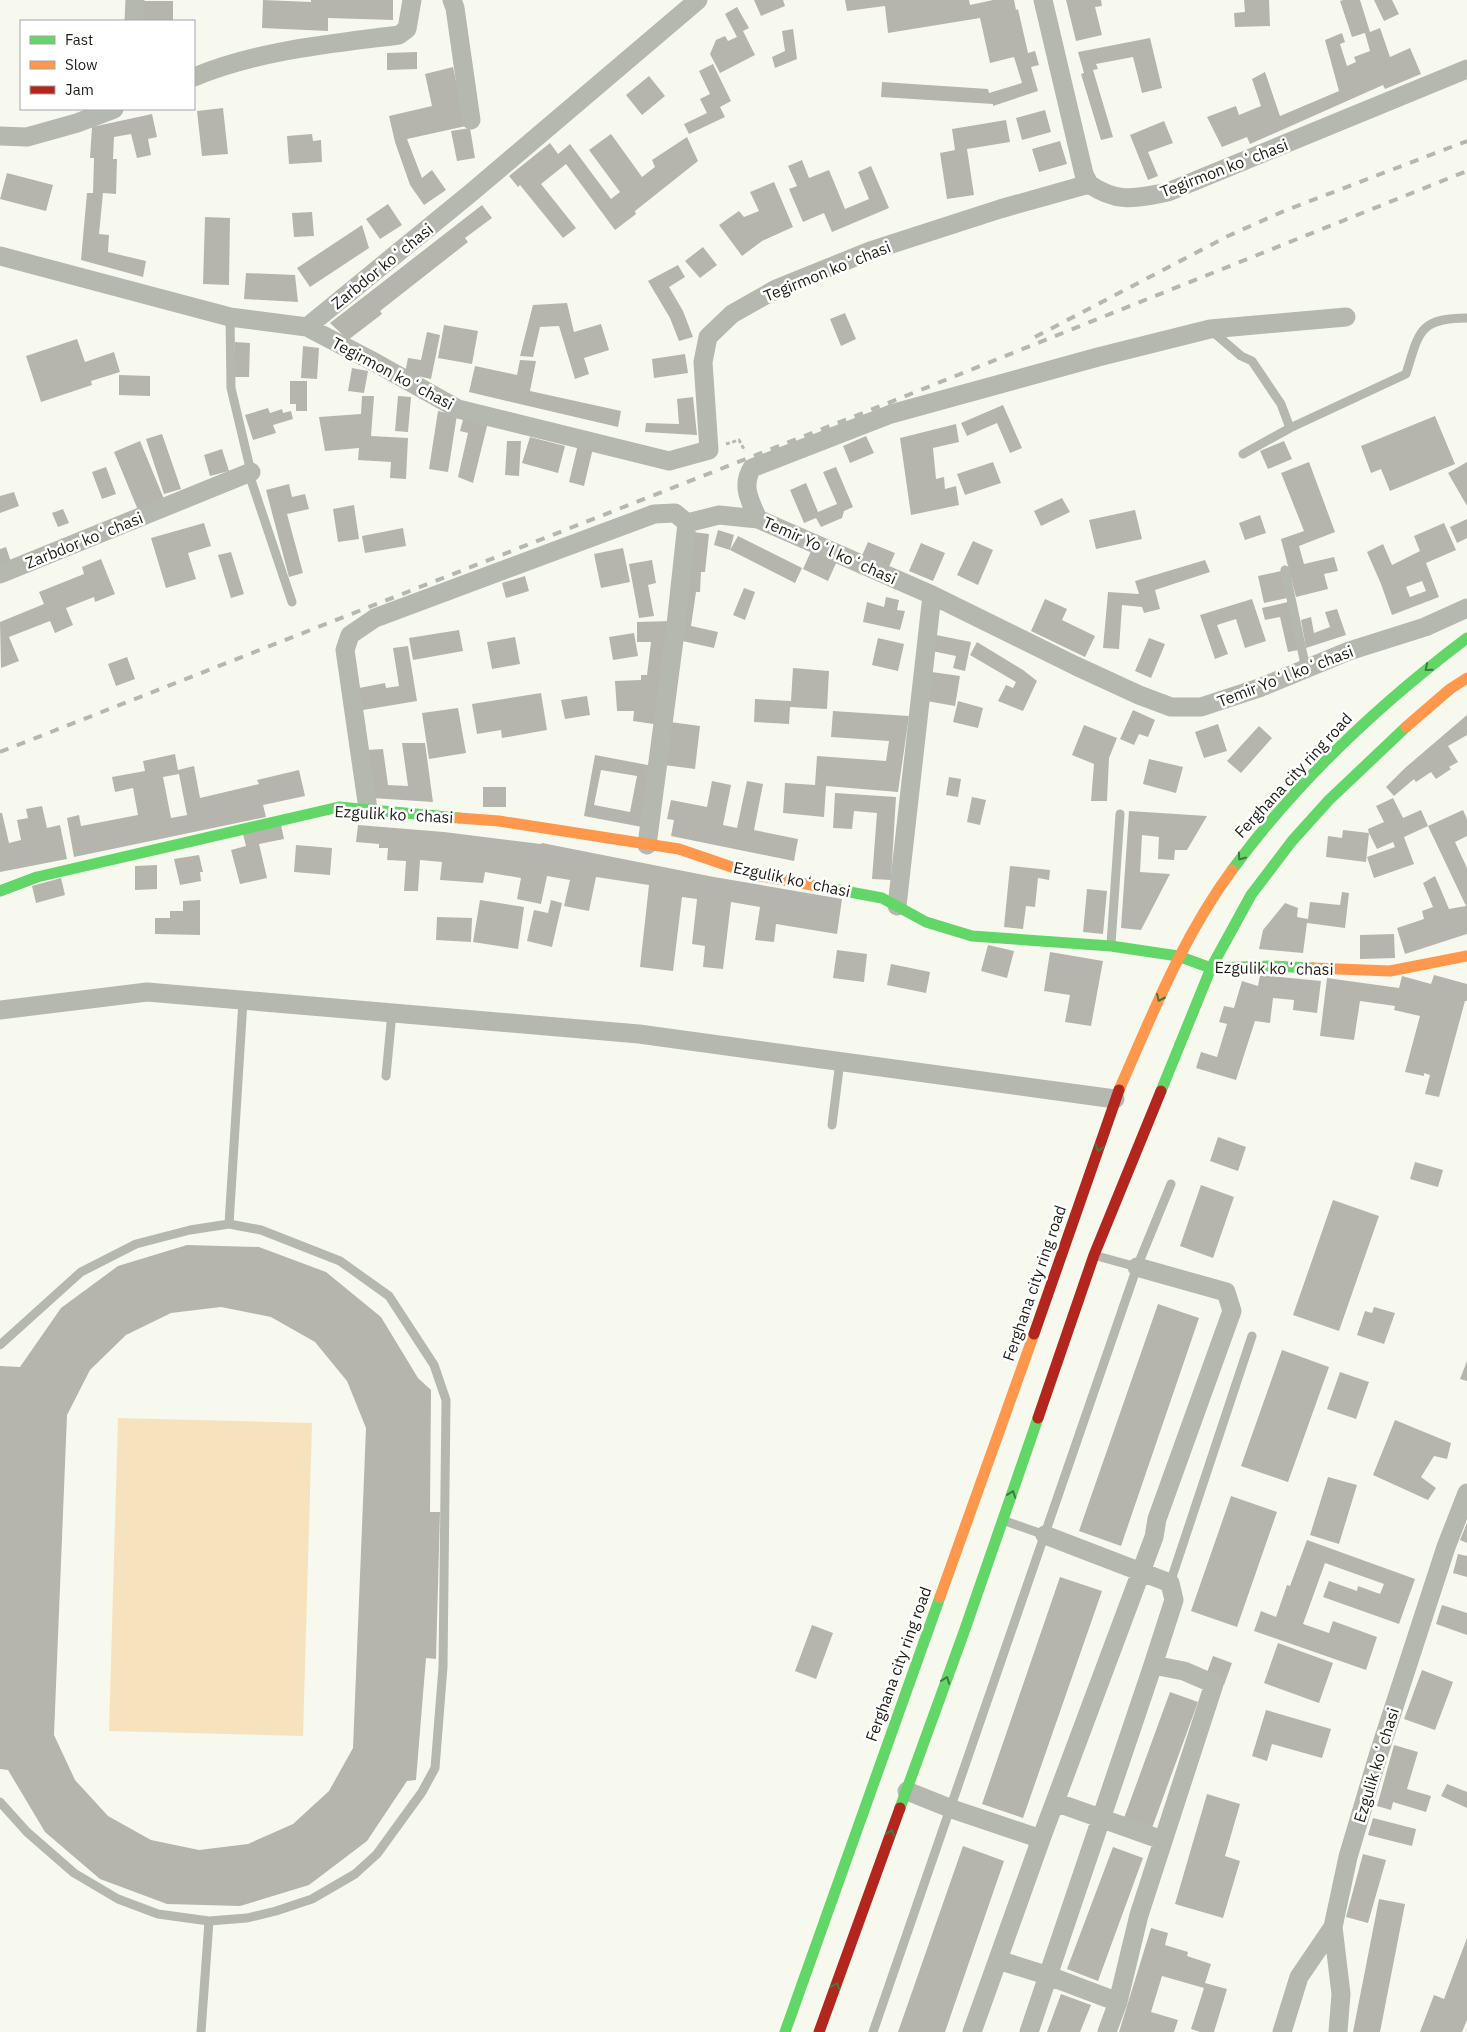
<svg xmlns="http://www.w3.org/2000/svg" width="1467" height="2032" viewBox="0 0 1467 2032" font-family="'IBM Plex Sans',sans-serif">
	<rect width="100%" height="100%" fill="#f7f9ee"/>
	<path fill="#f7e2be" d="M118 1418 312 1423 303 1736 109 1731Z"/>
	<path fill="#b5b5ad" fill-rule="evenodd" d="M263 0 311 2V0H393V20L328 18V31L262 28Z
		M754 0H783L785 6 761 16Z
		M845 0H969L970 5 993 0H1014L1016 10 1018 9 1028 53 1035 51 1039 65 1031 67 1038 91 993 106V104L881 97 882 82 988 89 989 93 1022 83 1014 57 990 63 980 18 888 33 885 6 847 11Z
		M1066 0H1101L1102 6 1095 7 1102 35 1076 41Z
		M1244 0H1269L1270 26 1235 27 1234 13 1245 12Z
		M1343 0H1360L1370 32 1380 28 1390 57 1410 48 1421 74 1385 89 1383 85 1250 144 1247 137 1222 147 1207 117 1236 106 1239 115 1261 106 1252 79 1265 72 1280 116 1339 91 1325 40 1342 33 1345 42 1340 44 1347 66 1356 62 1354 57 1370 51 1365 33 1352 37 1340 1Z
		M1374 0H1392L1399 14 1384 21Z
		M140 1H173V21H140Z
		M737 7 749 28 743 31 755 55 720 73 710 54 716 40 725 36 728 41 737 37 725 14Z
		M793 29 797 59 775 68 772 57 785 51 782 31Z
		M1150 38 1162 88 1142 93 1133 57 1096 64 1098 69 1093 70 1113 137 1101 140 1081 74 1084 73 1078 52Z
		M417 52V69L387 70V53Z
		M713 64 731 101 720 107 725 117 689 134 684 124 707 113 700 99 710 94 699 71Z
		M453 67 466 126 407 139 422 178 432 170 446 190 424 205 410 185 395 142 389 116 432 106 425 74Z
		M649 76 665 96 642 115 626 95Z
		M223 108 228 154 202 156 197 111Z
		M1045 110 1051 132 1022 140 1016 118Z
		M152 114 157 137 148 139 151 155 137 158 131 134 114 137 113 159H117L116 194 103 193 99 234 109 235 108 252 146 261 143 277 81 260 87 193H93L94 158H90L92 127Z
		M1006 120 1010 142 967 149 974 195 947 199 940 153 955 150 952 129Z
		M1164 121 1173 143 1148 152 1158 176 1148 180 1130 135Z
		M470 128 475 158 457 161 451 131Z
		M312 134 313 141 321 140 322 162 289 164 287 136Z
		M611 134 642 177 655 167 652 160 687 137 698 161 635 211 636 214 615 230 566 164 541 184 576 228 563 238 520 185 518 187 509 176 550 143 558 154 570 144 611 199 620 192 589 150Z
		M1060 141 1067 164 1039 172 1032 149Z
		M802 160 809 178 829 170 845 209 869 199 858 172 871 166 889 208 832 232 824 213 803 222 789 189 797 186 788 166Z
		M7 173 53 185 46 211 0 199Z
		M774 182 793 227 762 241 742 256 719 225 739 211 744 217 759 211 750 192Z
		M388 204 402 225 380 239 366 219Z
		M482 205 492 218 465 238 468 242 380 311 382 314 348 340 330 323Z
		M312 212 314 236 294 237 292 213Z
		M205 217 230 218 229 285 203 284Z
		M362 225 369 248 310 287 297 268Z
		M703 247 717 265 700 278 685 261Z
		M678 265 685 277 669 287 683 311 693 337 679 341 670 318 648 281Z
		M246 273 295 275 298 302 244 299Z
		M567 303 574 332 601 324 609 350 584 358 589 374 575 379 559 326 540 327 533 357 520 356 533 305Z
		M845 313 856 339 841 346 830 319Z
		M444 325 478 331 472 364 438 358Z
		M427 332 440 335 431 379 405 373 408 358 421 360Z
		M77 339 85 362 114 352 120 372 91 381 92 385 41 402 26 356Z
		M235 342 250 343 249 377H235Z
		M303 346 319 348 317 379 301 378Z
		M685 354 688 373 654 378 652 359Z
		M520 360 536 361 530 391 621 411 618 427 469 392 475 366 517 375Z
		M352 368 368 371 364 393 348 391Z
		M119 375 150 376V396L119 395Z
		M290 381H307V411H296V404H290Z
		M362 396H374L371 436 408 438 406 479 390 478 391 462 358 460 359 448 325 451 319 417 361 414Z
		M398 396 411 397 408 432 395 431Z
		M693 397 697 435 645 432 646 423 679 424 677 399Z
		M1003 405 1022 448 1010 453 997 423 967 436 961 423Z
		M268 408 270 413 282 409 283 413 291 411 293 419 273 425 276 433 253 440 245 415Z
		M438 411 457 415 448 472 429 469Z
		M464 416 488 422 473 483 458 477 468 433 460 431Z
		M1435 416 1455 464 1390 491 1381 469 1371 473 1361 446Z
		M956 424 959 442 933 448 936 479 944 477 945 489 956 486 959 505 911 515 900 438Z
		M162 434 181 489 164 494 146 439Z
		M866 436 874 453 850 463 843 446Z
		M530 437 565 446 558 473 522 463Z
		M140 441 164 499 138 510 114 452Z
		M507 441H521L519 476 505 475Z
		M1284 441 1292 459 1268 469 1260 451Z
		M578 444 593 448 584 486 569 482Z
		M222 449 229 471 210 476 204 455Z
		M993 462 1001 483 965 495 957 474Z
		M1309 462 1335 532 1299 546 1304 564 1334 557 1338 571 1324 574 1328 589 1296 597 1281 539 1304 531 1281 473Z
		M1467 462V506L1448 473Z
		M106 467 116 494 102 499 92 472Z
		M836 467 853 507 844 511 842 518 821 527 816 518 804 523 790 490 806 483 818 512 837 504 823 472Z
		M289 484 292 497 305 494 309 509 287 514 303 573 289 577 266 490Z
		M14 492 19 506 0 513V496Z
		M1062 498 1070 512 1041 526 1034 511Z
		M354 505 359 539 338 542 333 509Z
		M63 509 69 523 58 527 52 513Z
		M1135 510 1142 539 1096 549 1089 520Z
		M1260 515 1266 533 1245 540 1239 523Z
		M1467 519V538L1457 543 1450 527Z
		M204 523 211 546 188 553 196 579 166 588 151 538Z
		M1444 523 1456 550 1426 563 1439 597 1392 615 1381 584 1367 552 1383 544 1392 565 1420 551 1414 536ZM1422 581 1426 591 1410 597 1406 587Z
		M403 528 406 546 365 553 362 536Z
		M718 530 734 535 730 550 714 545Z
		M693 532 709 534 705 572H701L700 592H696L691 626 718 632 714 648 678 640Z
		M738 536 802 568 795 583 730 550Z
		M973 541 993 550 978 585 957 575Z
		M868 542 895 553 888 569 861 558Z
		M921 543 945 553 933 581 909 571Z
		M6 547 11 562 0 565V549Z
		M623 548 630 582 601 588 594 554Z
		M812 549 837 561 828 581 803 569Z
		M231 552 244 594 231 598 218 555Z
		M101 559 115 594 95 602 94 597 66 608 73 625 55 633 50 621 9 637 19 661 1 668 0 622 44 604 39 592 84 574 82 567Z
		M652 560 656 583 648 585 654 616 639 618 629 564Z
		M1205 560 1210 572 1155 590 1160 609 1144 613 1142 607 1122 605 1119 649 1103 648 1108 592 1139 594 1135 581Z
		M1281 571 1287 598 1264 603 1258 576Z
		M525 576 529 591 506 598 502 583Z
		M744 588 755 592 745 620 733 615Z
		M886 597 899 600 897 610 905 611 900 630 863 622 867 602 884 607Z
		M1045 599 1067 609 1062 620 1095 636 1085 657 1031 631Z
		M1252 599 1266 641 1245 648 1236 619 1217 625 1228 654 1215 659 1200 615Z
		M1288 602 1298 650 1288 652 1280 617 1265 620 1262 608Z
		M1337 609 1346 635 1306 648 1301 620 1311 617 1314 633 1330 627 1325 612Z
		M672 621 660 725 633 721 634 711H617L615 681 641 680V675H647L651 642H637V622Z
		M459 630 463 651 413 660 409 638Z
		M634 633 638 656 613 660 609 637Z
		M931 634 971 642 965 671 953 668 956 656 927 650Z
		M515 637 520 664 492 669 487 642Z
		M878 638 904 644 898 671 872 665Z
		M1149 638 1165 644 1151 678 1135 671Z
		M977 642 1023 670 1037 681 1023 711 998 701 1006 685 1013 688 1016 682 970 655Z
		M408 646 417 701 363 710 359 688 385 683 386 688 399 686 393 648Z
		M127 657 135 679 116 686 108 664Z
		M793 668 829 671 827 709 790 707 789 724 754 722 755 699 791 701Z
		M925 671 960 676 955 706 921 700Z
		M541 693 547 730 502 738 501 730 477 734 472 704Z
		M587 696 590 715 565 719 561 700Z
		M958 701 983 708 978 728 953 722Z
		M458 708 466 753 429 759 422 713Z
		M1133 710 1155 720 1148 737 1139 734 1134 745 1120 739Z
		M833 711 909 716 898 792 826 786 824 817 783 813 785 783 815 785 817 756 886 761 889 741 831 737Z
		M1467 715V735L1448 746 1458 762 1449 767 1451 769 1436 779 1431 772 1416 782 1414 779 1394 796 1386 787 1405 768Z
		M670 722 700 726 695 769 664 765Z
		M1218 724 1227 751 1204 758 1195 732Z
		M1084 725 1117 738 1109 758 1107 801H1091L1094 764 1072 755Z
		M1259 726 1272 738 1241 773 1227 761Z
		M402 743H425L433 802 372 798 366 750 383 749 388 785 408 786Z
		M175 754 178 770 194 766 200 798 259 784 257 780 299 770 305 796 263 805 266 817 74 857 67 818 79 815 81 826 138 815 133 788 115 792 112 777 145 771 143 761ZM179 774 187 815 171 818 163 777Z
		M595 755 653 766 642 827 584 816ZM601 770 637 776 630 812 594 805Z
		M1149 759 1183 767 1176 793 1143 784Z
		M949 777 961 779 958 797 946 795Z
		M712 781 731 785 723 825 737 828 747 781 763 784 754 830 798 839 794 861 671 836 674 820 667 819 671 800 707 807Z
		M483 787H506V807H483Z
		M835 793 896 797 891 880 872 879 877 813 854 811 852 829 833 828Z
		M972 797 986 800 980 825 967 822Z
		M1393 798 1403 818 1421 810 1428 826 1463 810 1467 819V836L1455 842 1467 868V934L1405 954 1397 928 1424 919 1422 911 1433 907 1423 883 1435 876 1449 909 1466 906 1428 826 1404 837 1414 864 1374 878 1367 857 1395 847 1393 842 1377 849 1369 833 1366 862 1326 857 1328 836 1342 838 1343 830 1369 833 1368 829 1384 822 1376 806Z
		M42 806 47 828 60 825 67 859 0 872V813H2L9 843 21 840 17 820 28 818 26 809Z
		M1129 811 1207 816 1187 850H1175L1174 860 1158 859 1159 837 1142 835 1140 872 1170 874 1141 930 1121 928Z
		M281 825 284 839 259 844 267 878 240 884 231 850 246 846 243 834Z
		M358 825 444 832 541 844 542 843 714 877 842 899 837 934 776 924 774 942 755 940 760 907 731 902 723 969 703 967 705 946 692 944 697 899 682 897 673 971 640 967 649 885 596 877 589 911 564 906 570 880 547 876 541 904 517 899 521 878 485 872 483 883 440 880 442 862 420 860 418 891H404L406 861 387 860 388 848H379V844L356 842Z
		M296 845 332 848 330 875 294 872Z
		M199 855 203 872H200L201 881 180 885 174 859Z
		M157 865V889L135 890V866Z
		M1010 866 1050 870 1049 880 1038 878 1035 907 1026 906 1023 929 1004 927Z
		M61 878 65 895 36 903 32 886Z
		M1087 889 1107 891 1103 934 1083 932Z
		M1342 892 1349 893 1345 928 1307 923 1303 953 1259 949 1263 930 1285 903 1298 908 1297 917 1308 919 1310 902 1340 905Z
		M200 900V935L155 934V918H170V911H183V901Z
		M480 900 524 907 518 949 473 942Z
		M551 900 562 903 552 947 527 941 534 910 548 913Z
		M437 917 472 918 471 942 436 940Z
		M1394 934 1395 958 1360 959V935Z
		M988 945 1014 951 1007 978 981 971Z
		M837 950 867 954 864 982 833 978Z
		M1050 952 1103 961 1091 1026 1065 1022 1070 995 1044 991Z
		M891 964 930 972 926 993 887 985Z
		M1260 975 1321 981 1317 1013 1293 1010 1294 1000 1273 998 1270 1023 1255 1021 1236 1080 1196 1068 1201 1052 1217 1057 1227 1024 1219 1022 1224 1006 1234 1008 1242 981 1258 986Z
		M1434 975 1467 984V1001H1465L1439 1097 1425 1094 1430 1075 1424 1073V1076L1405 1072 1420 1016 1394 1010 1395 1006 1360 1001 1354 1040 1320 1036 1327 978 1399 988 1402 976 1431 984Z
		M1218 1137 1246 1147 1238 1171 1210 1161Z
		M1415 1162 1443 1170 1438 1187 1410 1179Z
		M1201 1185 1234 1197 1213 1258 1180 1246Z
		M1333 1200 1379 1216 1339 1331 1293 1315Z
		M187 1245 259 1247 326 1272 381 1317 418 1378 431 1390 430 1512H440L436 1659 426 1658 416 1780 407 1781 367 1841 309 1885 240 1906 167 1904 100 1879 45 1832 8 1770 0 1769V1366L20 1367 61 1308 118 1266ZM221 1307 271 1317 315 1342 347 1381 366 1428 353 1748 329 1791 293 1824 248 1844 199 1850 151 1840 108 1816 75 1780 54 1735 67 1415 90 1370 126 1335 171 1313Z
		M1158 1304 1199 1318 1121 1546 1079 1531Z
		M1374 1307 1395 1313 1384 1344 1357 1335 1365 1311 1372 1313Z
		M1282 1350 1329 1367 1288 1482 1241 1466Z
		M1467 1361V1381L1460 1379Z
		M1340 1372 1369 1382 1356 1419 1327 1409Z
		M1395 1420 1451 1443 1447 1459 1434 1456 1421 1477 1436 1488 1428 1500 1373 1475Z
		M1328 1477 1357 1485 1339 1544 1310 1535Z
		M1231 1496 1277 1512 1237 1627 1191 1611Z
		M1467 1523V1543L1460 1540Z
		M1307 1540 1415 1579 1399 1624 1323 1597 1329 1581 1357 1591 1358 1586 1380 1594 1384 1584 1325 1563 1303 1624 1329 1633 1333 1621 1377 1637 1366 1670 1254 1631 1261 1611 1276 1617 1287 1585 1290 1586Z
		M1458 1554 1467 1556V1577L1453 1573Z
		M1060 1577 1102 1591 1023 1818 982 1804Z
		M1442 1605 1467 1613V1635L1436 1624Z
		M812 1625 833 1633 816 1679 795 1671Z
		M1278 1643 1333 1663 1319 1703 1264 1683Z
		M1213 1656 1232 1663 1224 1685 1205 1678Z
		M1422 1670 1453 1682 1435 1730 1404 1719Z
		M1170 1692 1198 1702 1152 1828 1124 1818Z
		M1266 1710 1331 1729 1322 1758 1272 1744 1267 1761 1252 1756Z
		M1394 1745 1418 1752 1407 1789 1431 1796 1426 1812 1393 1802 1391 1810 1377 1806Z
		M1447 1784 1467 1792V1808L1441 1796Z
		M1207 1794 1240 1804 1225 1856 1240 1861 1223 1918 1175 1904Z
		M1373 1818 1416 1829 1412 1846 1368 1835Z
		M963 1846 1004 1861 945 2032H898Z
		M1113 1847 1143 1858 1098 1981 1067 1969Z
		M1363 1854 1386 1860 1368 1923 1346 1917Z
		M1379 1899 1405 1904 1380 2032H1353Z
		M1151 1928 1168 1933 1165 1945 1188 1952 1187 1956 1211 1964 1205 1983 1227 1989 1214 2032H1200L1191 2029 1204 1988 1162 1976 1151 2012 1178 2020 1174 2032H1119Z
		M1467 1938V2020L1462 2032H1420L1434 1995 1444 1999Z
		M1061 1994 1091 2005 1080 2032H1047Z"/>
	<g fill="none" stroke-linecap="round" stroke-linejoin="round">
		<path stroke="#b7bab2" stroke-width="3" stroke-dasharray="4 2.5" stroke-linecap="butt" d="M726 444 739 440 745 451"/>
		<path stroke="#b5b8af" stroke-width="9" d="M230 317 231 388 251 472V480L292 602
			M1212 331 1241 356 1252 361 1281 404 1290 428 1243 454
			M1290 428 1406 374C1419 333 1418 318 1467 318
			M1285 570 1306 669
			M1111 944 1120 814
			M386 1076 392 1013
			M832 1125 840 1061
			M1097 1256 1137 1267
			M0 1345 81 1272 136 1244 190 1230 229 1224
			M1005 1521 1045 1535
			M1170 1583 1252 1336
			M0 1802 27 1832 74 1873 118 1899 158 1914 209 1921 247 1918 276 1911 312 1899 355 1874 377 1854 422 1792 435 1768 443 1667 446 1400 434 1365 389 1296 340 1261 261 1230 229 1224 243 1001
			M201 2032 209 1921
			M873 2032 1137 1267 1171 1184"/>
		<path stroke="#b5b8af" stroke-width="19" d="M452 0 455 8 471 120
			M1043 0 1084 174 1089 184
			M134 21 135 0
			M194 77C259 50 330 44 399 35L407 29 412 0
			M0 136 27 137 77 123 114 109
			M0 256 230 317 307 327 472 192 698 0
			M1346 317 1210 329 1098 357 891 414 752 468C741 486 750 501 758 519L932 595 1076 666 1139 695 1171 707H1201L1259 688 1349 651 1425 627 1467 608
			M307 327 376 363 458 409 669 461 709 450 703 362 708 337 732 314 776 289 870 251 1000 209 1089 184C1118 204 1136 198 1168 192L1467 69
			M0 574 251 472
			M368 809 345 650 350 635 375 618 654 514 675 513 687 523 719 515 758 519
			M647 845 676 625 687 523
			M897 906 932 595
			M0 1010 147 992 639 1034 1115 1099
			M1045 1535 1170 1583 1174 1600 1153 1665
			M907 1791 952 1809 1041 1839 1154 1537 1157 1519 1232 1311 1226 1292 1137 1267
			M1055 1802 1162 1840
			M1333 1927 1341 1994 1338 2032
			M998 1960 1049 1976 1118 2002
			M972 2032 1041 1839
			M1029 2032 1153 1665 1184 1671 1214 1684 1139 1915 1118 2002 1107 2032
			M1282 2032 1299 1977 1333 1927 1348 1857 1378 1756 1446 1547 1467 1493"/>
		<path stroke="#63d668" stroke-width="11" d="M1232 870C1298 780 1378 705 1467 638
			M823 887 882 898 926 922 972 936 1111 946 1178 956 1211 968 1270 966 1313 968
			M0 891 37 877 339 807 459 818
			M1161 1091 1211 968 1251 895 1292 841 1329 800 1406 727
			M900 1808 964 1632 1038 1418
			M785 2032 940 1597"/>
		<path stroke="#ff974d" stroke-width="11" d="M1406 727 1450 689 1467 678
			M459 818 499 821 679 849 755 875 823 887
			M1313 968 1390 971 1467 956
			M1119 1090C1153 1013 1182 938 1232 870
			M940 1597 1034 1334"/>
		<path stroke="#b3261e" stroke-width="11" d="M1034 1334 1119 1090
			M1038 1418 1094 1255 1161 1091
			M819 2032 900 1808"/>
		<path stroke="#b4b8ae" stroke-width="4" stroke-dasharray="9 9" stroke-linecap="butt" d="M1035 337 1228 236 1284 211 1467 141
			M0 752 863 413 1467 171"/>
	</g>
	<defs><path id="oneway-chevron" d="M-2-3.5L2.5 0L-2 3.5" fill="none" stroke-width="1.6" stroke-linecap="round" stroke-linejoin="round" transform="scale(1.25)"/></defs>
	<g stroke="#407a40">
		<use href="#oneway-chevron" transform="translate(1428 668) rotate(141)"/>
		<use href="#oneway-chevron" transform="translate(1241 857) rotate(126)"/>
		<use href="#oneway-chevron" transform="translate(1160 998) rotate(114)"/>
		<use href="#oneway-chevron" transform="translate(1099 1148) rotate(109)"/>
		<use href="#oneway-chevron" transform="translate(1012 1494) rotate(-71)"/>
		<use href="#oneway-chevron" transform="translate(946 1680) rotate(-70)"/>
		<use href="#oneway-chevron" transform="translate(891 1833) rotate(-70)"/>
		<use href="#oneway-chevron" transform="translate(836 1986) rotate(-70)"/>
	</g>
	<g text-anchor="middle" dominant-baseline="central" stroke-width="5" stroke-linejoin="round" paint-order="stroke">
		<g font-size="16" fill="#1d1e17" stroke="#fff">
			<text transform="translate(1224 168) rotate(-21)">Tegirmon koʻchasi</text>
			<text transform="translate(382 266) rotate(-39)">Zarbdor koʻchasi</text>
			<text transform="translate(827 271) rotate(-22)">Tegirmon koʻchasi</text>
			<text transform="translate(393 373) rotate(28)">Tegirmon koʻchasi</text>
			<text transform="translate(84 540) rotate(-22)">Zarbdor koʻchasi</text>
			<text transform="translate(830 550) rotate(24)">Temir Yoʻl koʻchasi</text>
			<text transform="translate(1285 676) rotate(-21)">Temir Yoʻl koʻchasi</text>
			<text transform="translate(1293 775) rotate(-47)">Ferghana city ring road</text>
			<text transform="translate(394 814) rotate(3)">Ezgulik koʻchasi</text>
			<text transform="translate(792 879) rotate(12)">Ezgulik koʻchasi</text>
			<text transform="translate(1274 968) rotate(1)">Ezgulik koʻchasi</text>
			<text transform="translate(1034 1283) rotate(-71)">Ferghana city ring road</text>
			<text transform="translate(898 1664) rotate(-70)">Ferghana city ring road</text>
			<text transform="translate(1376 1765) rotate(-73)">Ezgulik koʻchasi</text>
		</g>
	</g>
	<rect x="20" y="20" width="175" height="90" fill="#ffffff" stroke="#a5a5a2"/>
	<rect x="30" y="36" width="25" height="8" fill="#63d668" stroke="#a5a5a2"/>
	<text x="65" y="45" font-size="15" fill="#1d1e17">Fast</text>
	<rect x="30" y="61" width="25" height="8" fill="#ff974d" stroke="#a5a5a2"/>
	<text x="65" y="70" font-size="15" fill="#1d1e17">Slow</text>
	<rect x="30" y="86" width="25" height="8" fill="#b3261e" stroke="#a5a5a2"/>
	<text x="65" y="95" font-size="15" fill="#1d1e17">Jam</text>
</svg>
